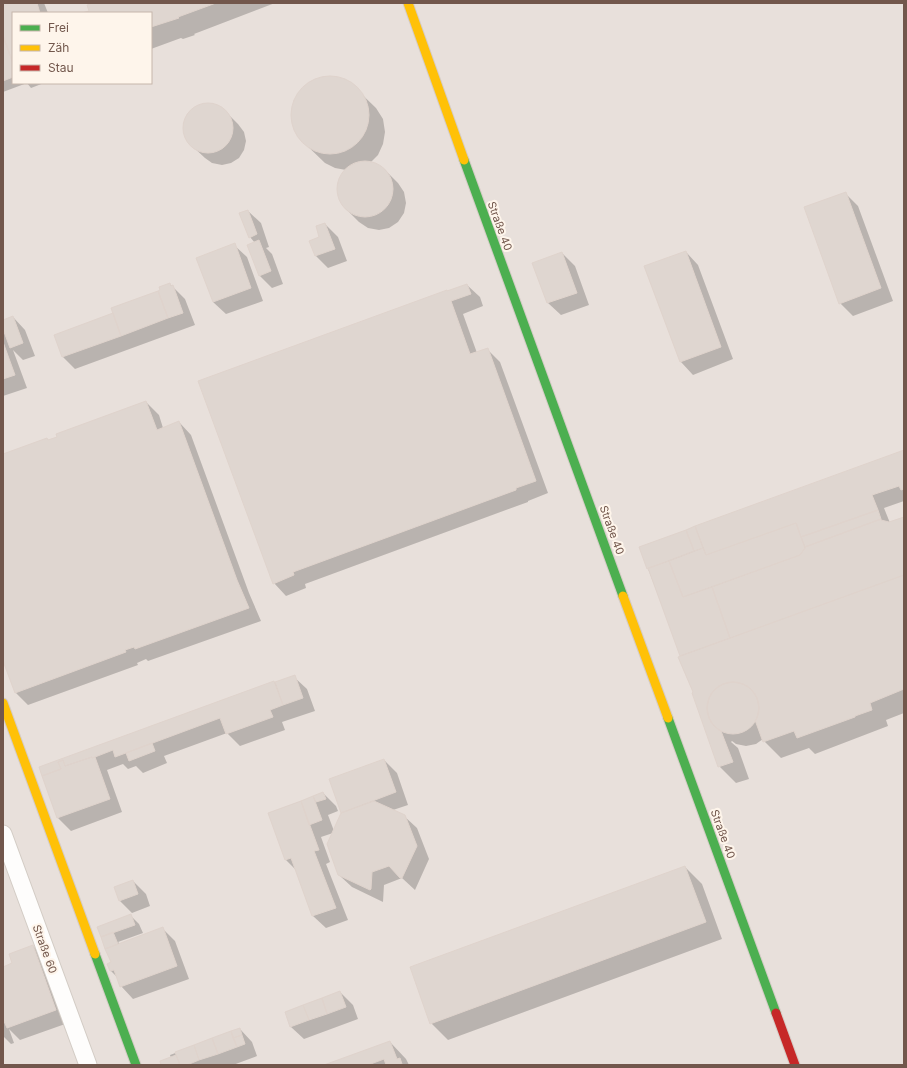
<svg xmlns="http://www.w3.org/2000/svg" width="907" height="1068" viewBox="0 0 907 1068" font-family="Inter,sans-serif">
	<rect width="100%" height="100%" fill="#f6f0ea"/>
	<path fill="#e8e0db" fill-rule="evenodd" d="M3 3H904V1065H3ZM13 13H151V83H13Z"/>
	<path fill="#0003" d="M3 3H44L48 13H13V83H44L31 88 27 83 3 92Z
		M96 3H275L194 34 195 35 183 39 181 38 151 49V13H85L90 11Z
		M323 78H337L349 82 376 108 383 119 385 132 383 144 378 155 370 163 376 164 385 170 398 183 404 192 406 203 404 213 398 222 389 228 379 230 368 228 359 222 346 209 340 200 338 189 340 179 346 170 335 168 325 163 299 138 294 127 292 115 294 102 301 91 311 82Z
		M208 104 218 106 225 111 238 124 244 132 246 141 244 150 239 158 231 163 222 165 212 163 205 158 191 145 186 137 184 128 186 119 191 111 199 106Z
		M845 193 858 206 893 301 853 316 840 303Z
		M248 211 261 223 269 247 266 248 272 254 283 284 272 288 259 275 255 243 250 237Z
		M325 224 338 237 347 261 328 268 316 256Z
		M234 245 247 257 263 301 226 314 213 302Z
		M686 252 698 265 733 359 693 375 681 362 645 267Z
		M562 253 575 266 589 305 561 315 548 303 534 263Z
		M170 284 185 299 195 325 75 369 63 357 114 314 162 290Z
		M467 285 480 297 483 306 463 314 477 353 487 349 500 362 548 493 528 501V502L305 584 306 588 286 596 274 583 448 292Z
		M13 317 25 330 35 356 23 360 13 350 27 388 3 396V321Z
		M146 402 159 415 163 428 179 422 191 435 249 593 261 621 148 661 146 659 137 663 138 665 28 705 16 693 3 658V455L47 439 49 441Z
		M904 451V501L884 508 890 523 904 518V713L886 720 888 726 815 754 809 748 781 758 764 741 763 739 756 744 746 746 736 744 732 741 731 742 738 748 749 779 736 783 719 766 694 693 679 658 682 657 640 548Z
		M294 677 307 689 315 711 282 722 285 730 240 746 227 733 164 756 167 763 143 773 136 766 128 769 123 764 107 770 122 812 71 831 58 818 40 768 274 682 275 683Z
		M384 760 397 773 408 805 393 810 404 816 417 828 429 859 415 890 402 878 384 885 383 902 352 887 339 875 333 833 321 837 330 862 326 864 348 920 326 928 313 916 296 870 286 860 269 813 323 793 336 806 338 811 328 815 334 831 342 813 331 780Z
		M685 867 702 884 722 939 448 1040 431 1023Z
		M133 881 146 894 150 906 132 913 120 901Z
		M131 916 139 924 143 933 118 942 120 944 163 929 175 941 189 979 133 999 121 986 118 978 111 971 112 963 99 927Z
		M33 946 45 959 68 1023 20 1040 9 1029 14 1043 11 1044 3 1036V968L13 964Z
		M340 992 353 1005 358 1019 304 1039 291 1027 286 1012Z
		M240 1029 252 1042 257 1056 233 1065H163L171 1058 170 1055Z
		M390 1042 406 1059 409 1065H326Z"/>
	<path fill="#dfd6d0" stroke="#dfd3cc" d="M3 3H37L40 13H13V63L3 36Z
		M93 3H216L178 17 179 18 151 27V13H82L89 11 87 5Z
		M3 36 13 63V77L3 81Z
		M291 115a39 39 0 1 1 78 0a39 39 0 1 1-78 0Z
		M183 128a25 25 0 1 1 50 0a25 25 0 1 1-50 0Z
		M337 189a28 28 0 1 1 56 0a28 28 0 1 1-56 0Z
		M846 192 881 288 839 304 804 207Z
		M248 210 257 234 249 238 239 213Z
		M325 223 335 249 315 256 309 241 319 237 316 226Z
		M259 240 271 271 259 276 247 245Z
		M235 243 251 288 213 302 196 258Z
		M686 251 721 347 680 362 644 266Z
		M562 252 577 293 547 303 532 263Z
		M170 283 171 286 173 285 183 313 168 318 158 291 160 290 159 287Z
		M467 284 471 294 451 301 470 354 488 348 536 481 516 488V490L293 572 294 575 273 584 198 381 447 290V291Z
		M158 291 168 318 121 336 111 308Z
		M113 313 121 336 62 357 54 335Z
		M13 316 23 343 10 348 3 329V320Z
		M3 342 15 375 3 379Z
		M146 401 157 430 179 421 237 580 249 608 135 649 134 647 125 650 126 652 15 693 3 661V454L47 438 48 440 57 437 56 434Z
		M904 450V489L901 490 899 486 872 495 878 510 801 537 796 523 706 555 695 526Z
		M878 510 881 519 805 547 801 537Z
		M904 517V575L730 638 712 587 800 555 805 548V547L881 519V520L889 522Z
		M796 523 805 548 800 555 683 597 669 561 703 548 706 555Z
		M695 526 703 548 694 551 686 530Z
		M686 530 694 551 647 569 639 547Z
		M669 561 683 597 712 587 730 638 680 656 648 568Z
		M904 575V689L870 703 872 710 855 716V717L797 738 794 731 763 742 755 720 757 718 759 708 757 698 751 689 743 684 733 682 723 684 714 690 709 698 707 708 709 718 714 726 721 731 733 762 718 767 692 693 693 692 678 657Z
		M295 675 303 698 283 705 275 682Z
		M274 681 283 705 270 710 273 717 226 734 220 718 115 757 113 750 95 757 92 758V757L65 766 63 760 58 762 61 769 42 776 39 767Z
		M707 708a26 26 0 1 1 52 0a26 26 0 1 1-52 0Z
		M152 743 155 751 129 761 126 753Z
		M92 757V758L95 757 110 799 57 818 42 776 61 769 58 762 63 760 65 766Z
		M384 759 396 792 341 813 329 779Z
		M323 792 326 799 316 802 313 796Z
		M313 796 322 820 309 825 301 801Z
		M301 801 319 850 314 851 336 908 312 916 291 858 285 860 268 813Z
		M374 801 405 815 417 846 402 878H400L389 866 372 872 371 889 370 890 338 875 327 844 341 813Z
		M685 866 706 922 430 1024 410 967Z
		M133 880 138 894 119 901 114 887Z
		M131 914 135 925 101 937 97 927Z
		M163 927 177 966 120 987 114 970 110 971 107 964 111 962 105 949Z
		M113 932 118 944 105 949 101 937Z
		M33 945 56 1010 7 1028 3 1019V967L12 963 9 954Z
		M340 991 346 1007 327 1014 322 998Z
		M322 998 327 1014 309 1020 303 1005Z
		M303 1005 309 1020 290 1027 285 1012Z
		M240 1028 242 1035 233 1038 231 1031Z
		M231 1031 237 1047 218 1054 212 1038Z
		M242 1035 245 1044 237 1047 233 1038Z
		M212 1038 218 1054 199 1060 194 1045Z
		M390 1041 397 1059 400 1058 402 1064 399 1065H386L384 1059 368 1065H324Z
		M194 1045 199 1060 187 1065H180L175 1052Z
		M176 1055 180 1065H161L160 1061Z"/>
	<g fill="none" stroke-linecap="round" stroke-linejoin="round">
		<defs>
			<path id="street" d="M3 834 88 1065"/>
			<path id="fast" d="M464 160 623 596
				M668 718 776 1013
				M95 954 136 1065"/>
			<path id="slow" d="M408 3 464 160
				M623 596 668 718
				M3 703 95 954"/>
			<path id="jam" d="M776 1013 795 1065"/>
		</defs>
		<use href="#street" stroke="#d3ccc5" stroke-width="19"/>
		<use href="#fast" stroke="#d5ccc6" stroke-width="11"/>
		<use href="#slow" stroke="#d5ccc6" stroke-width="11"/>
		<use href="#jam" stroke="#d5ccc6" stroke-width="11"/>
		<use href="#street" stroke="#fefdfc" stroke-width="17"/>
		<use href="#fast" stroke="#4caf50" stroke-width="9"/>
		<use href="#slow" stroke="#ffc107" stroke-width="9"/>
		<use href="#jam" stroke="#c62828" stroke-width="9"/>
	</g>
	<g text-anchor="middle" dominant-baseline="central" stroke-width="4" stroke-linejoin="round" paint-order="stroke">
		<g font-size="11" fill="#72574c" stroke="#fef5eb">
			<text transform="translate(500 226) rotate(70)">Straße 40</text>
			<text transform="translate(612 530) rotate(70)">Straße 40</text>
			<text transform="translate(723 834) rotate(70)">Straße 40</text>
			<text transform="translate(45 949) rotate(70)">Straße 60</text>
		</g>
	</g>
	<rect width="907" height="1068" fill="none" stroke="#72574c" stroke-width="8"/>
	<rect x="12" y="12" width="140" height="72" fill="#fef5eb" stroke="#c6b6ab"/>
	<rect x="20" y="25" width="20" height="6" fill="#4caf50" stroke="#c6b6ab"/>
	<text x="48" y="32" font-size="12" fill="#72574c">Frei</text>
	<rect x="20" y="45" width="20" height="6" fill="#ffc107" stroke="#c6b6ab"/>
	<text x="48" y="52" font-size="12" fill="#72574c">Zäh</text>
	<rect x="20" y="65" width="20" height="6" fill="#c62828" stroke="#c6b6ab"/>
	<text x="48" y="72" font-size="12" fill="#72574c">Stau</text>
</svg>
